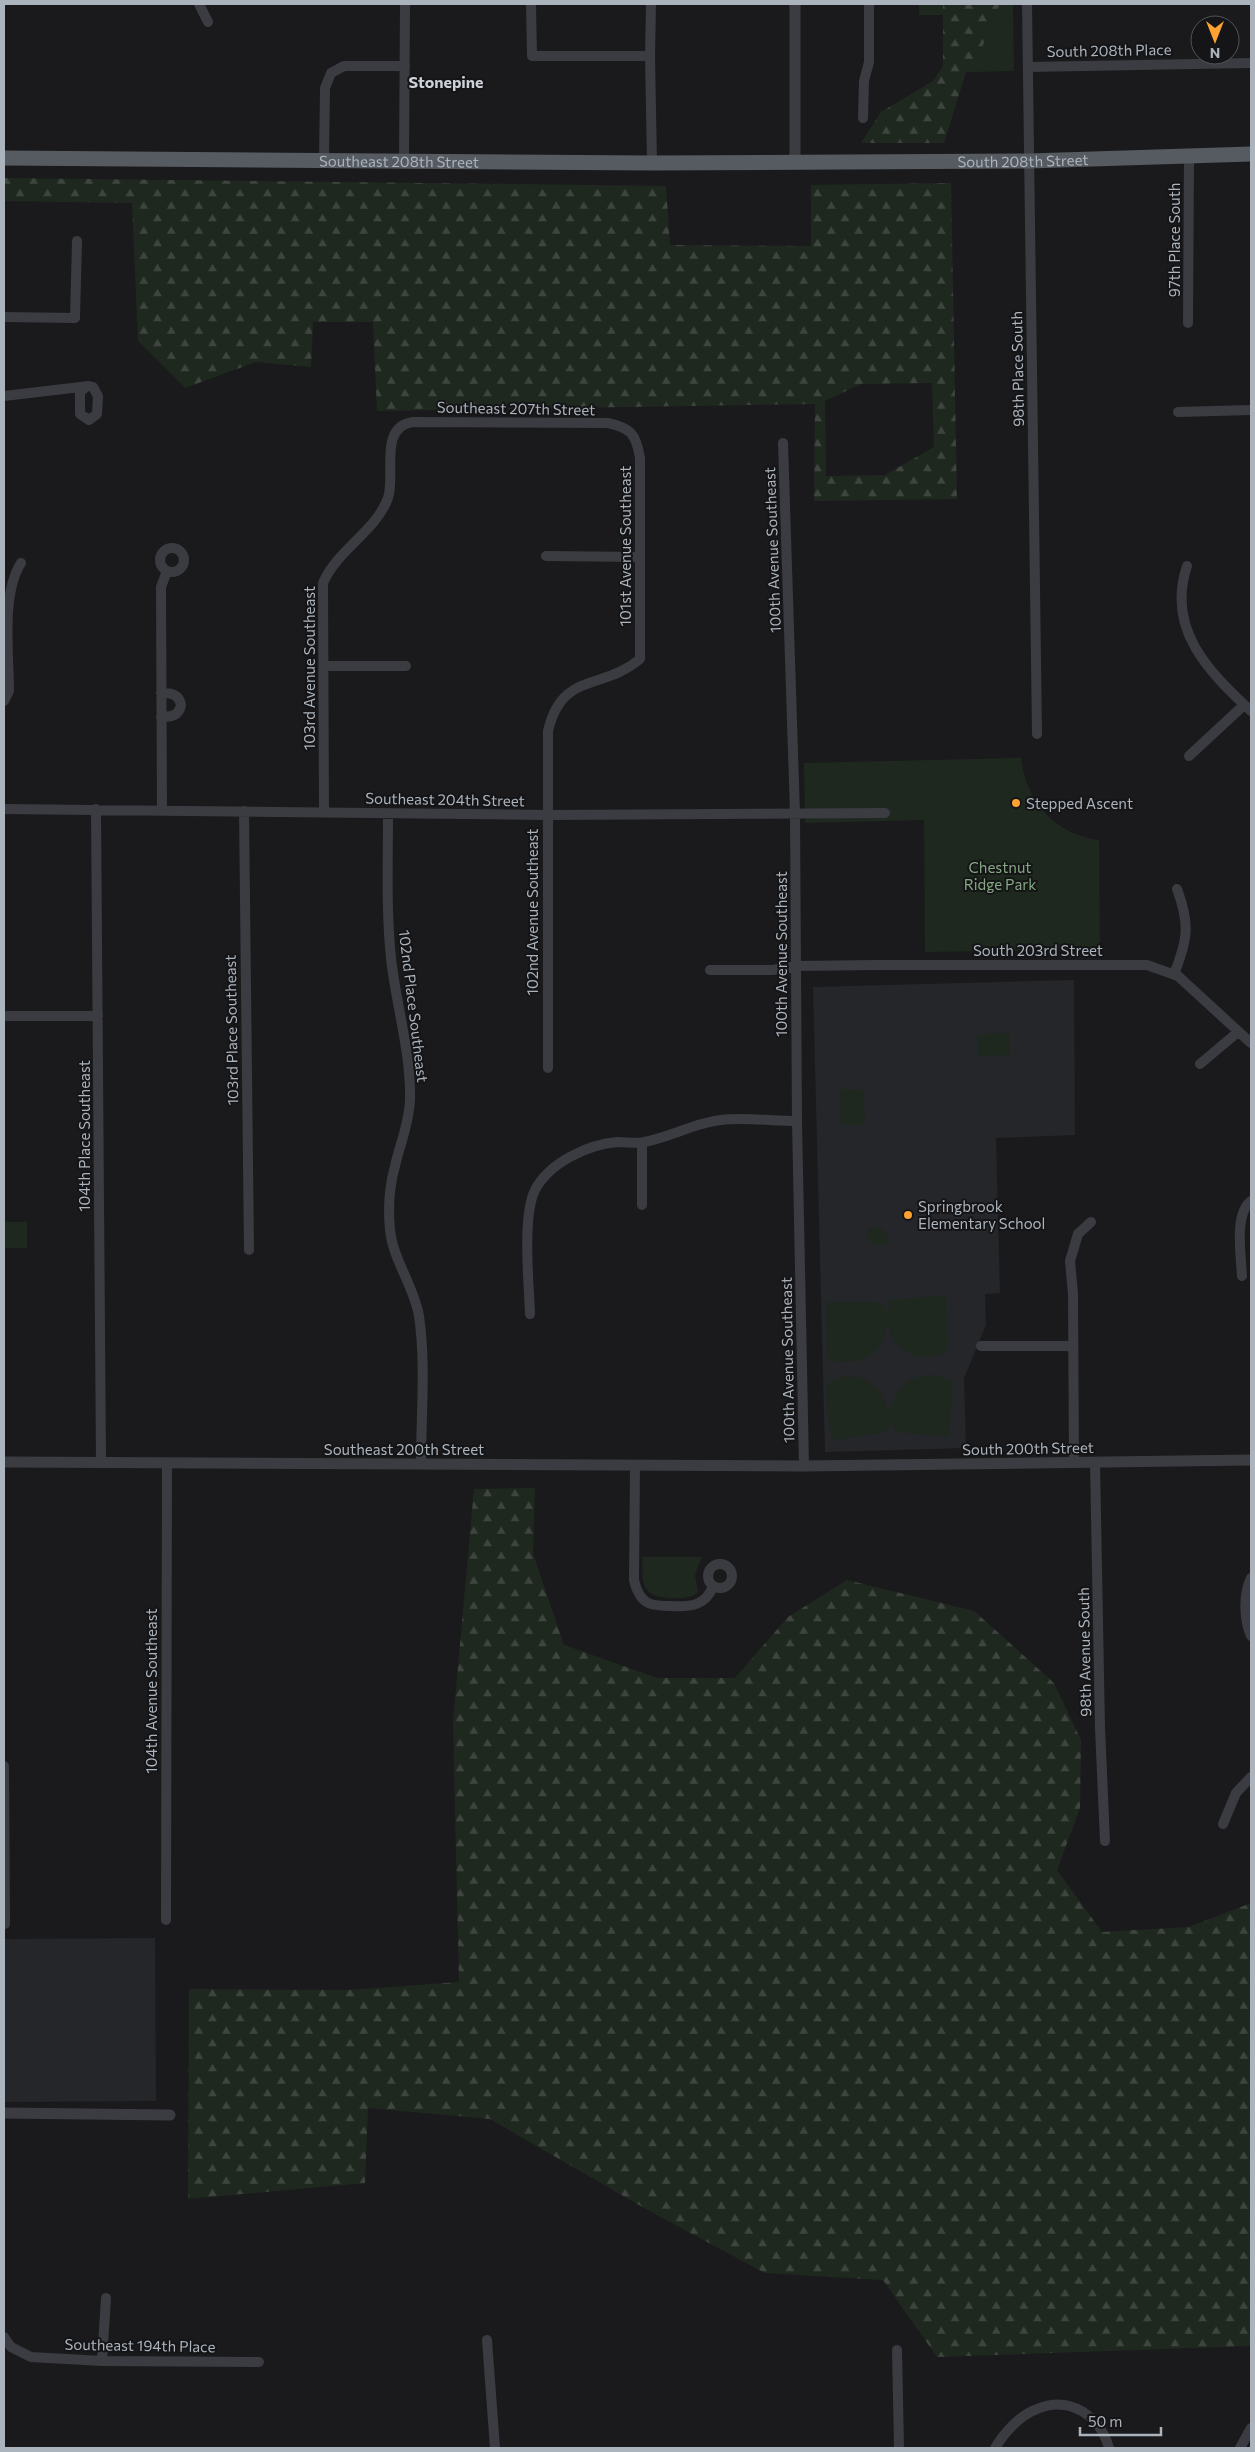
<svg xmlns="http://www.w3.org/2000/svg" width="1255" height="2452" viewBox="0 0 1255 2452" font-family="Commissioner,sans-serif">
	<defs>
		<pattern id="forest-firs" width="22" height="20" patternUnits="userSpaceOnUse" patternTransform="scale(1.25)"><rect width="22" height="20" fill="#1f281f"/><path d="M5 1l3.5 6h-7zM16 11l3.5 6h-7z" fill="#3d453e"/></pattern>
	</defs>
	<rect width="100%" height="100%" fill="#1a1a1c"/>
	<path fill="#252629" d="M1074 980 1075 1135 996 1138 1000 1293 985 1294 986 1325 964 1378 966 1448 825 1452 813 987Z
		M155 1938 156 2101 4 2102V1939Z"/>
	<path fill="#1f281f" d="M919 4H943V15H919Z
		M1000 4H1013L1014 71 972 72Z
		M1021 758C1026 802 1055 834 1099 840L1100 949 925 952 924 820 805 823 804 763Z
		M1009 1033 1010 1055 978 1056 977 1034Z
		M840 1089H846L847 1091 864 1089 865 1125H841Z
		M4 1222H27V1248H4Z
		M879 1227 888 1235V1245L876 1246 868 1239V1228Z
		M943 1295 946 1297 949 1347C941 1362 915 1358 903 1350 894 1343 890 1333 887 1323 886 1331 884 1342 878 1348 867 1362 843 1366 827 1358L826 1305 828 1302H879L883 1305 887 1313 890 1300Z
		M928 1375 939 1376 953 1381 949 1434 946 1437 896 1432 890 1422 887 1432 835 1440 831 1438 825 1388 828 1383C857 1365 883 1385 889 1414 896 1392 904 1378 928 1375Z
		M642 1557H702L695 1575 698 1592C692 1601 655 1600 648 1591 640 1582 643 1568 642 1557Z"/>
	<path fill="url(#forest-firs)" fill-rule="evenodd" d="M943 4H1000L972 72H966L944 143H861L881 112 933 81 943 66Z
		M4 178 666 186 670 245 811 246V185L951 183 957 499 814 501 815 404 377 411 373 322H313L311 367 256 362 185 388 138 341 132 203 4 201ZM932 383 934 447 885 475 826 476 825 401 861 384Z
		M535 1488 533 1554 564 1645 657 1678H735L788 1617 847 1580 974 1611 1054 1683 1081 1740 1080 1808 1057 1870 1102 1932 1189 1927 1251 1903V2346L937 2357 883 2280 765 2273 644 2208 490 2119 368 2108 365 2183 188 2199 189 1989 349 1990 459 1982 453 1722 474 1489Z"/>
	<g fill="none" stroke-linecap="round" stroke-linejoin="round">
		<path stroke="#3a3c41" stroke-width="10" d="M199 4 208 22
			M531 4 532 56H650
			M651 4 650 56 652 163
			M1027 4 1037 734
			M1028 67 1251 63
			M863 118 864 81 869 62V4
			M324 159 325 88 331 73 344 66H405
			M404 160 405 4
			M4 317 75 318 77 241
			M1188 323 1189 157
			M4 396 89 386 93 387 98 396 97 414 89 420 80 414V392L86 387
			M1178 412 1251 410
			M783 443 795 814 797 1121 804 1466
			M160 560a12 12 0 1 1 24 0a12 12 0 1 1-24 0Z
			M546 556 639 557
			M1187 566C1166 629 1208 671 1251 711
			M324 666H406
			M161 693C171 693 179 694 181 705 179 716 171 717 161 717
			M4 701 9 691C9 654 1 594 21 563
			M1189 756 1244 705
			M4 809 547 815 885 813
			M96 809 101 1462
			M162 811 161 587 167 571
			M244 811 249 1250
			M324 812 323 583C337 550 376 531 388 498 396 474 378 427 413 422L608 423C631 428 636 434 640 458V659C602 691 562 671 548 731V1068
			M388 814C388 862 386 910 391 958 396 1005 411 1052 410 1100 409 1124 400 1144 395 1166 389 1187 388 1209 390 1230 393 1260 414 1286 419 1316 426 1364 421 1415 421 1464
			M710 970H773L796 966 876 965H1147L1178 976 1251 1043
			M1174 974C1188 940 1190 924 1177 889
			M4 1016H98
			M1200 1064 1238 1032
			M642 1143V1205
			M1242 1276C1241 1255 1234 1214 1251 1201
			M530 1314C529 1284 522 1216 535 1190 549 1163 588 1144 618 1142 627 1142 636 1144 644 1142 671 1137 694 1123 721 1120 745 1117 772 1121 797 1121
			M981 1346H1073
			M1095 1462 1100 1728 1105 1841
			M1074 1463 1073 1294 1070 1261 1078 1234 1091 1222
			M635 1466 634 1580C636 1589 639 1598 648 1603 655 1606 663 1606 671 1606 690 1607 706 1606 713 1586
			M708 1576a12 12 0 1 1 24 0a12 12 0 1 1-24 0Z
			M1251 1578C1243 1594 1244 1620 1251 1636
			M4 1766 5 1924
			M1223 1824 1236 1793 1251 1777
			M166 1920 167 1463
			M4 2337 11 2347 31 2357 102 2361 259 2362
			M487 2340 495 2448
			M897 2350 899 2448
			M102 2361 106 2298
			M995 2448C1004 2433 1020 2415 1037 2409 1070 2395 1100 2416 1109 2448
			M1240 2448 1251 2428"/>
		<path stroke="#3a3c41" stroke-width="11" d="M795 162V4
			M4 1462 804 1466 1251 1460
			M4 2113 170 2115"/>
		<path stroke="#565a61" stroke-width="15" id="s1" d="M4 158 652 163 1029 161 1251 154"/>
	</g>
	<g fill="#fca132" stroke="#151517" stroke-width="2">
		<circle cx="1016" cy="803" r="5"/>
		<circle cx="908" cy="1215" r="5"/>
	</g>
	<g text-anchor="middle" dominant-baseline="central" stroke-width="4" stroke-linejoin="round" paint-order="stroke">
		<g font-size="15" fill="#abb3bc" stroke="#151517">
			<text transform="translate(1109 50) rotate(-1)">South 208th Place</text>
			<text stroke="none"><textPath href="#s1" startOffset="395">Southeast 208th Street</textPath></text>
			<text stroke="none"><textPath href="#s1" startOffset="1019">South 208th Street</textPath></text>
			<text transform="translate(1174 240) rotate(-90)">97th Place South</text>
			<text transform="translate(1017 369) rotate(-91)">98th Place South</text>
			<text transform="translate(516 408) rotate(1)">Southeast 207th Street</text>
			<text transform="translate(625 546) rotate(-90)">101st Avenue Southeast</text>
			<text transform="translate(772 550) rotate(-92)">100th Avenue Southeast</text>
			<text transform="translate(309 668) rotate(-90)">103rd Avenue Southeast</text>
			<text transform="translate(445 799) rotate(1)">Southeast 204th Street</text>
			<text transform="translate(532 912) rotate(-90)">102nd Avenue Southeast</text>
			<text x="1038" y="950">South 203rd Street</text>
			<text transform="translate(781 954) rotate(-90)">100th Avenue Southeast</text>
			<text transform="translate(414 1006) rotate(83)">102nd Place Southeast</text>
			<text transform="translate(231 1030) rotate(-91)">103rd Place Southeast</text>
			<text transform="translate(84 1136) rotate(-90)">104th Place Southeast</text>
			<text transform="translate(787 1360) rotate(-91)">100th Avenue Southeast</text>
			<text transform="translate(1028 1448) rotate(-1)">South 200th Street</text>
			<text x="404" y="1449">Southeast 200th Street</text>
			<text transform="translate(1084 1652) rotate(-91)">98th Avenue South</text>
			<text transform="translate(151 1691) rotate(-90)">104th Avenue Southeast</text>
			<text transform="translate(140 2345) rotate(1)">Southeast 194th Place</text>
		</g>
		<g font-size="15" fill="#abb3bc" stroke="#151517" text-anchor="start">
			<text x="1026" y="803">Stepped Ascent</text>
			<text x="918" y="1206">Springbrook<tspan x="918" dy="17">Elementary School</tspan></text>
		</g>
		<g font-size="15" fill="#84a882" stroke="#151517">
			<text x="1000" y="867">Chestnut<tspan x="1000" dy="17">Ridge Park</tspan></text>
		</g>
		<g font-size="16" font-weight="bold" fill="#cdd1d8" stroke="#151517">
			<text x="446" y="81">Stonepine</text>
		</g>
	</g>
	<rect width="1255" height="2452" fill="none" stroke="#abb3bc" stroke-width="10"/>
	<g transform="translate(1215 40) rotate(180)"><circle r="24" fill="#151517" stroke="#515459"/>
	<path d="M0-4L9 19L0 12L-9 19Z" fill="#fca132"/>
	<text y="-8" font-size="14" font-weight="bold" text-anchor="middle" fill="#abb3bc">N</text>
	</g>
	<path d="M1080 2427v8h81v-8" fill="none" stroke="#abb3bc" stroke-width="2.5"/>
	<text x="1088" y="2427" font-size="15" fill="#abb3bc" stroke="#151517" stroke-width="4" paint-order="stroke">50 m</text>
</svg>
